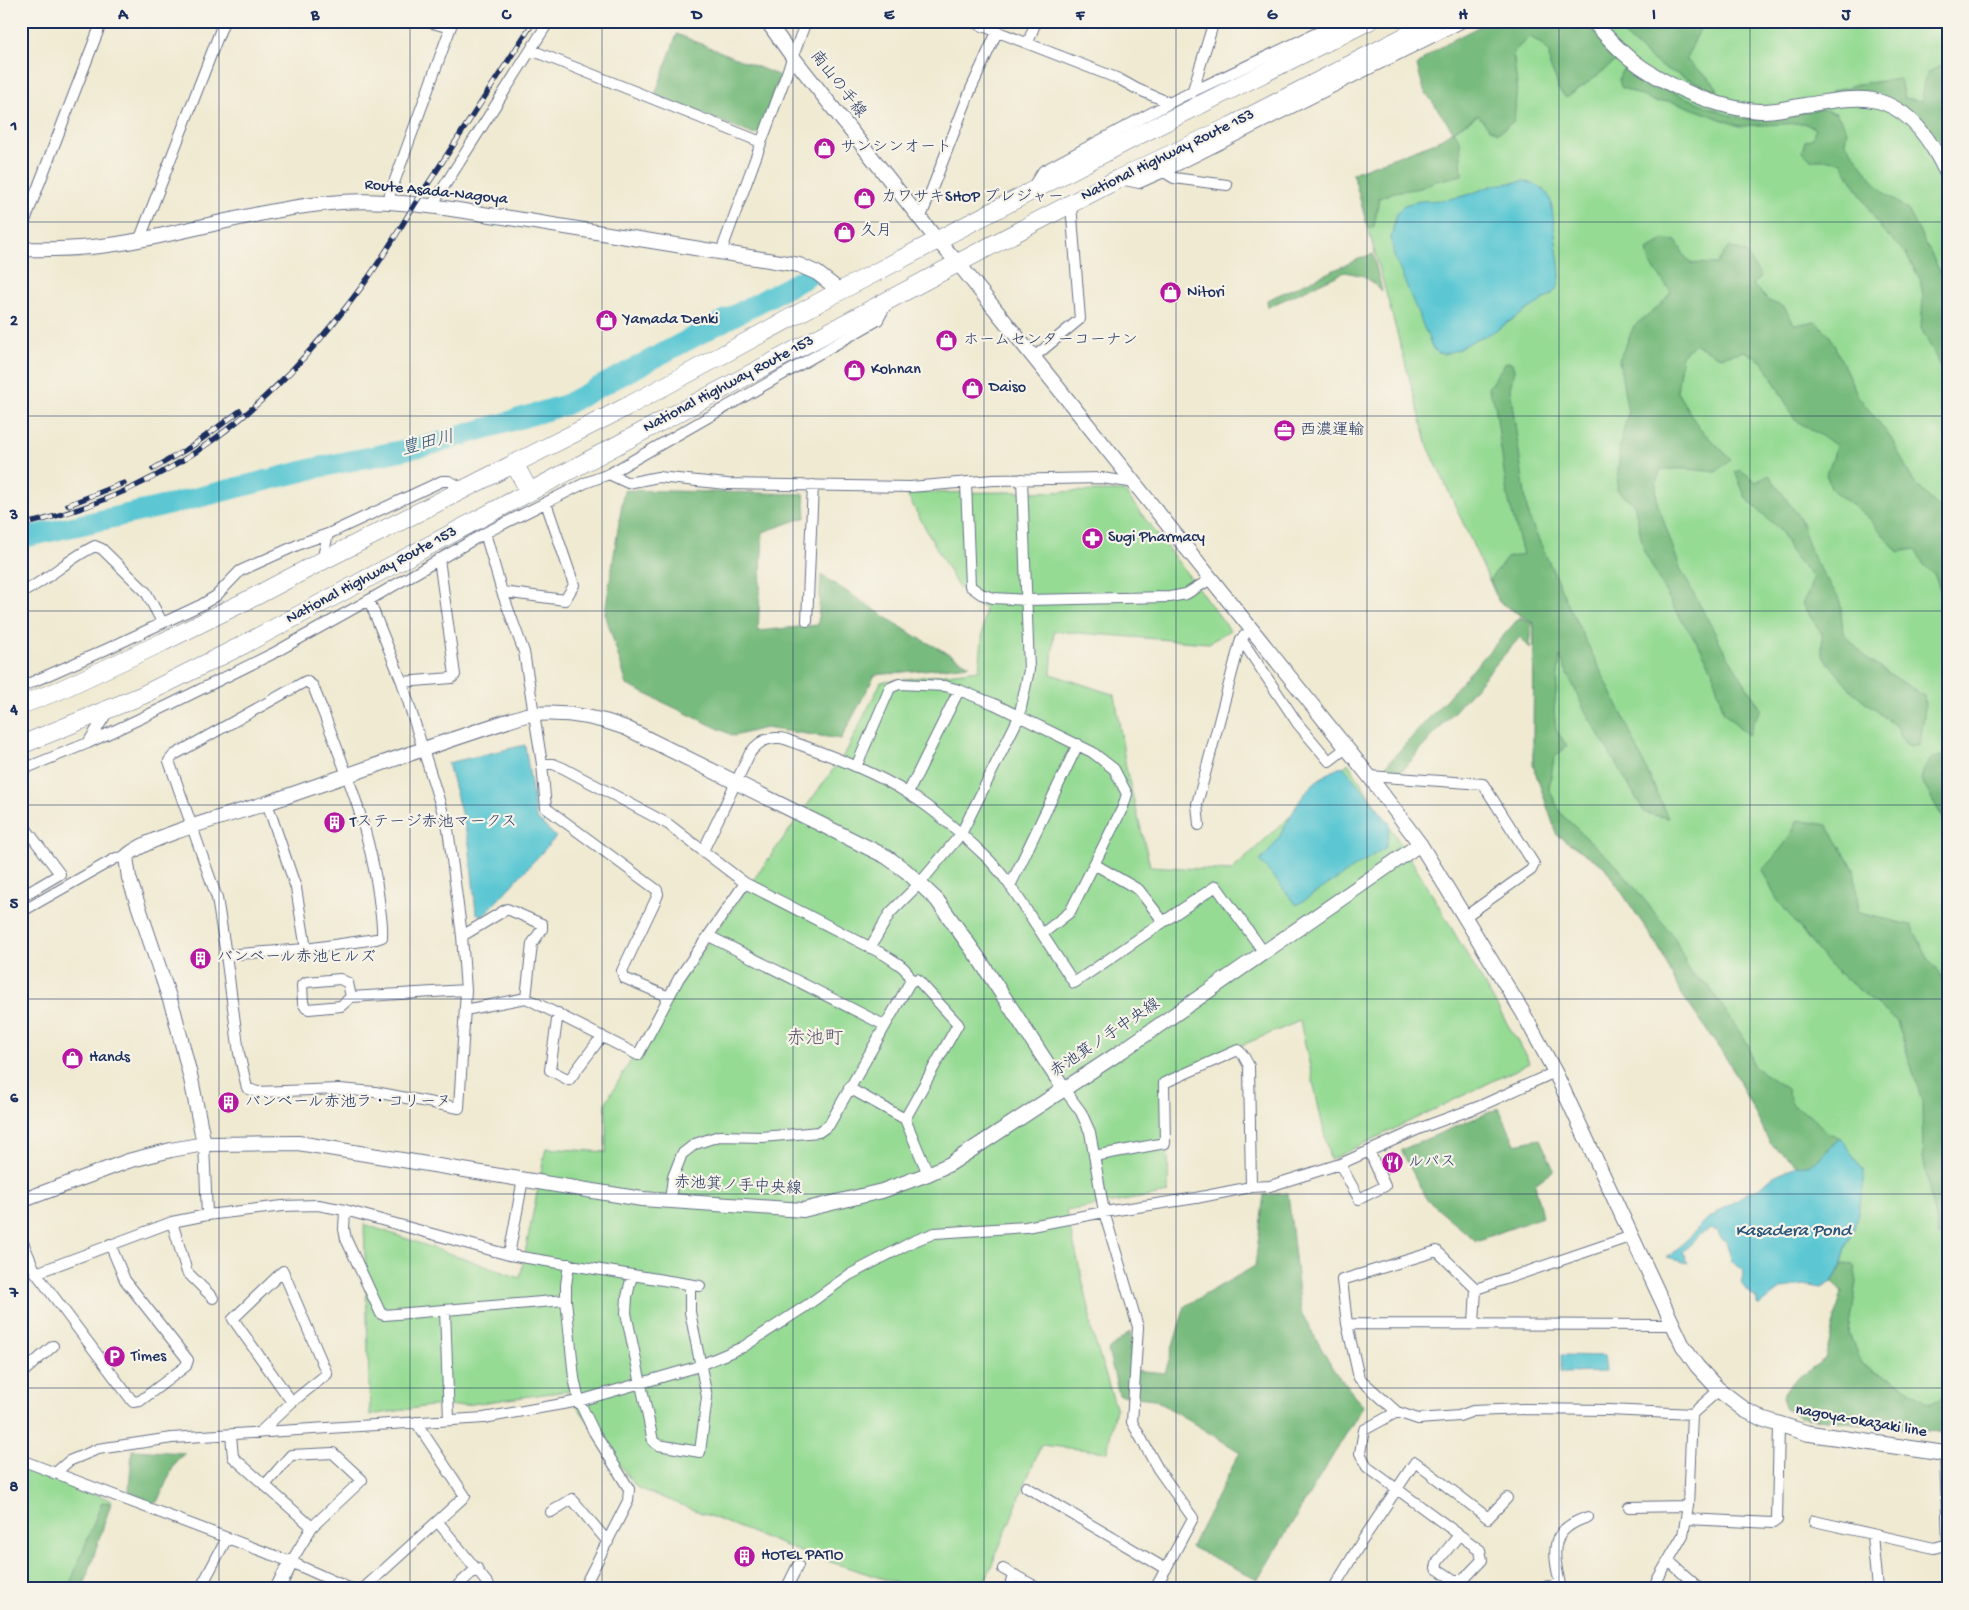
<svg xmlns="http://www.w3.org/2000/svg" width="1969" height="1610" viewBox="0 0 1969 1610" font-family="'Gochi Hand','Klee One',sans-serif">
	<rect width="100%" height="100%" fill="#f7f3e8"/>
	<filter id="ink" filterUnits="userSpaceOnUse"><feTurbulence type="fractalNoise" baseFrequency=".02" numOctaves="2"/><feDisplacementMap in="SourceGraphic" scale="10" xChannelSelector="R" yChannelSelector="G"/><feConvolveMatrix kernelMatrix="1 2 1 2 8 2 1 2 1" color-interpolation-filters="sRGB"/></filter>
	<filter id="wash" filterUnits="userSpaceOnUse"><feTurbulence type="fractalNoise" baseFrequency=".0096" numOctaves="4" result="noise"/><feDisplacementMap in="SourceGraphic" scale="20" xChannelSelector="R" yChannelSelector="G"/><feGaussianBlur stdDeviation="1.12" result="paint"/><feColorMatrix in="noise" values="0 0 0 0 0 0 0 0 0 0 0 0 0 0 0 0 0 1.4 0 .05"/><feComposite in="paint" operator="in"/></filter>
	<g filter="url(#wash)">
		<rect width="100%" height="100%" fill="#f0ead2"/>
		<path fill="#96db94" stroke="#588579" d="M1490 21H1678L1677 26 1687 21H1948V1433L1799 1417 1786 1409 1782 1397 1792 1382 1825 1359 1842 1291 1832 1282 1841 1267 1846 1247 1853 1233 1863 1170 1797 1165 1770 1143 1732 1067 1679 990 1660 949 1604 866 1557 835 1533 765 1534 623 1499 602 1428 446 1353 173 1436 142 1478 115Z
			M1124 491 1230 630 1209 643 1054 631 1051 674 1115 695 1126 768 1150 866 1231 871 1348 763 1419 872 1530 1063 1330 1160 1300 1021 1240 1046 1169 1081 1168 1193 1066 1211 1089 1308 1091 1329 1116 1408 1107 1452 1041 1445 982 1589H915L806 1554 636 1487 566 1391 458 1406H430L370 1415 364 1224 520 1278 546 1148 606 1152V1102L669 997 847 750 881 682 979 670 985 609 958 587 906 493Z
			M21 1465 111 1500 74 1589H21Z"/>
		<path fill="#78bb7e" stroke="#4a756e" d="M1490 21H1585L1618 59 1597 76 1566 98 1558 89 1556 79 1550 67 1549 53 1539 42 1530 37 1513 52 1517 85 1514 121 1498 133 1489 128 1478 115 1454 130 1460 141 1462 175 1432 182 1421 188 1394 192 1379 198 1374 226 1368 229 1353 173 1436 142 1453 131 1424 90 1417 66C1436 46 1465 34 1490 21Z
			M1609 21H1678L1677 26 1687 21H1708L1699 31 1686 59C1696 71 1711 75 1718 90L1711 89 1664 68 1650 58Z
			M677 34 780 76 760 132 755 135 655 95Z
			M1948 64 1946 101 1948 109V161L1925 125 1909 110 1833 95 1830 92 1857 84 1900 79 1904 98 1922 101C1924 76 1922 72 1948 64Z
			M1627 68 1653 84 1726 114 1745 119 1791 115 1821 109 1836 113 1847 130 1845 142 1876 184 1887 195 1908 210 1942 275 1948 303V372L1942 369 1921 328 1923 296 1920 279 1906 254 1882 230 1841 162 1829 160H1812L1802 152 1805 141 1813 138 1815 129 1804 123 1739 126 1683 105 1668 101 1656 102 1621 87 1619 79 1621 72Z
			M1664 239 1676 241 1689 263 1717 264 1728 247 1745 252 1761 277 1753 285 1769 301 1784 307 1795 325 1815 321 1829 334 1858 396 1891 438 1913 481 1948 517V598L1942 594 1935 576 1924 565 1915 549 1898 552 1868 517 1832 490 1826 474 1833 458 1836 445 1795 420 1764 363 1745 351 1720 357 1695 344 1682 355 1677 392 1699 428 1731 459 1716 472 1688 469H1661L1656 483 1657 502 1680 568 1723 648 1761 709 1753 723 1749 736 1724 713 1712 670 1699 645 1676 612 1644 551 1634 504 1617 490 1620 445 1628 413 1619 360 1634 326 1661 304 1671 292 1650 263 1647 250Z
			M1373 254 1382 291 1364 276 1345 272 1268 307 1267 300 1361 258Z
			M1506 362 1512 363 1514 370 1510 389 1528 516 1572 613 1622 714 1668 818 1645 813 1584 709 1560 657 1554 711 1556 730 1567 746 1554 758 1549 788 1561 814 1617 866 1675 938 1691 974 1708 985 1749 1046 1753 1066 1787 1089 1792 1105 1809 1114 1829 1134 1840 1138 1813 1164 1802 1166 1797 1165 1770 1143 1732 1067 1679 990 1660 949 1604 866 1557 835 1533 765 1534 623 1499 602 1490 579 1507 558 1523 554 1507 494 1495 404 1488 388Z
			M1741 470 1756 482 1769 475 1800 518 1813 558 1840 600 1843 633 1868 660 1924 696C1927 713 1921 728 1920 745L1909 747 1902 739 1897 727 1853 692 1822 655V634L1802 604 1809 591 1813 577 1790 551 1782 532 1746 498 1735 472Z
			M624 490 804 494 806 517 763 532 758 631 818 625 821 575 915 636 970 665 875 675 841 739 765 728 734 736 627 685 605 613Z
			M1520 617 1532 623 1530 648 1520 637 1400 773 1383 769Z
			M1948 755V827L1921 780C1925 762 1929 757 1948 755Z
			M1798 820 1827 825 1854 869 1859 913 1911 925 1931 963 1948 985V1113L1945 1117 1942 1198 1948 1227V1239L1938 1234 1923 1157 1922 1101 1897 1021 1829 965 1776 898 1762 870C1778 854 1789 840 1798 820Z
			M1499 1108 1515 1144 1540 1139 1554 1170 1535 1184 1542 1217 1476 1241 1427 1200 1401 1150Z
			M1288 1193 1301 1312 1333 1369 1363 1406 1258 1579 1191 1547 1240 1452 1154 1399 1119 1395 1108 1350 1130 1332 1133 1370 1165 1373 1185 1306 1255 1266 1264 1195Z
			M1843 1264 1854 1265 1857 1282 1849 1333 1861 1364 1874 1372 1893 1379 1929 1403 1941 1397 1948 1401V1433L1799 1417 1786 1409 1782 1397 1792 1382 1825 1359 1842 1291 1832 1282Z
			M132 1450 185 1453 176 1461 157 1502 150 1503 129 1491Z
			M102 1502 111 1503 83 1589H68Z"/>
		<path fill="#5bc7d3" stroke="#3b7b98" d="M1525 181C1537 185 1547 189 1551 201L1560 273C1560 283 1558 288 1551 295L1490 334 1476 339 1457 350 1444 354 1438 353 1433 349 1394 256 1391 238 1396 215 1404 205 1420 201 1444 200 1468 195 1494 185Z
			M525 745 536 818 556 837 483 916 476 913 469 843 448 763Z
			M1343 766 1390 824 1386 847 1297 905 1260 861C1281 842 1287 818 1303 796 1312 781 1328 773 1343 766Z
			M1840 1138 1863 1170V1192L1853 1233 1846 1247 1841 1267 1832 1282 1822 1288 1804 1285 1782 1288 1759 1306 1757 1304V1299L1747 1291 1741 1283 1744 1270 1732 1262 1726 1241 1720 1238 1718 1231 1711 1229 1701 1234 1682 1252 1688 1263 1667 1258 1692 1235 1702 1223 1750 1191C1761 1191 1767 1178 1778 1174 1785 1170 1791 1170 1797 1165 1816 1169 1827 1149 1840 1138Z
			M1561 1355 1604 1356 1606 1372 1561 1373Z"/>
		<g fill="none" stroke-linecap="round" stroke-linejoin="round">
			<path stroke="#5bc7d3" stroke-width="21" d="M21 538 156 508 316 468 433 444 565 405 807 277"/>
		</g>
	</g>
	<g filter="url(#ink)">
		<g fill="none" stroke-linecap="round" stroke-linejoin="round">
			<defs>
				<path id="street" d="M426 21 450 28
					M970 21 1119 79 1137 89 1170 103
					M1028 43 1036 21
					M531 50 761 142
					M1192 93 1214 21
					M1164 172 1174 178 1227 185
					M1120 179 1139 183 1164 172 1465 21
					M1031 189 1043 171 1179 98 1342 21
					M387 202 453 21
					M431 207 549 21
					M921 217 971 89 997 32
					M21 231 102 21
					M139 241 224 21
					M721 252 806 21
					M1034 357 1080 319 1071 204
					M609 474 878 320 887 303
					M966 483 970 586 981 594 993 598 1027 600 1170 597 1186 594 1211 579
					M485 533 502 592 524 652 542 764 546 808 657 890 658 894 657 897 622 971 624 978 669 997
					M322 561 328 534
					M502 592 565 600 574 585 546 503
					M21 593C48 580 69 558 95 546L102 549 146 592 162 622
					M807 621 813 485
					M1244 636 1241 639 1298 724 1329 761 1346 748
					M402 682 452 678 455 675 439 559
					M21 687 107 649 201 605 216 596 240 571 302 543 328 534 442 481H449L465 489
					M88 743 108 711
					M542 764H553L563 768 668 824 703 851
					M21 770 88 743 169 705 272 654 369 600 485 533 585 483 609 474 628 483 658 477 727 484 910 487 993 480 1102 478 1136 483
					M1369 776 1483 784 1534 864 1531 870 1466 916
					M908 793 959 690
					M267 803 296 888 306 949
					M21 822 60 874 21 897
					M1199 825 1197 804 1241 639
					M1094 864 1139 890 1163 921
					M745 883 703 851 750 753C757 743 767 737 779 738 786 738 794 743 801 745 837 758 876 773 909 794 936 811 960 832 983 854 1007 876 1023 906 1042 934L1070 912 1123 807 1127 794 1114 769 1092 752 994 704 959 690 945 686 899 684 890 688 856 767
					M1010 886 1078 744
					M21 912 116 858 126 857
					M1042 934 1074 983 1216 886 1263 951
					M462 936 507 909 542 924V929L532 944 526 998
					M709 936 884 1025
					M870 948 890 913 920 883 961 834 1019 717 1029 670 1022 479
					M226 955 306 949 376 939 382 937V935C383 923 380 912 379 900 370 826 340 756 313 686L306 681 174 755 169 761 217 898 226 955 239 1053 247 1088 257 1092 339 1089 375 1092 459 1108 466 990 462 936 448 829 402 682 369 600
					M351 997 348 983 340 979 307 982 302 985 303 1003 306 1008 309 1009 341 1006 351 997 466 990
					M465 1010 526 998 638 1055 679 978 745 883 885 955C896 963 909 967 910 982L829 1125 819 1132 762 1137 719 1136 695 1144 682 1154 673 1177 670 1201
					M558 1013 550 1070 569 1080 602 1036
					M849 1088 905 1119 928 1174
					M1064 1089 1081 1112 1090 1132 1104 1212 1138 1327 1132 1422 1158 1469 1193 1518 1155 1589
					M905 1119 958 1024 917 979 910 982
					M204 1144 207 1215
					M1094 1156 1165 1143 1164 1083 1238 1050 1243 1055 1249 1066 1251 1187
					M1340 1164 1359 1199 1385 1186 1369 1151
					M345 1210 344 1229 346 1239 381 1314 384 1315 566 1300
					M172 1222 187 1272 213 1298
					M21 1238 36 1273 172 1222 207 1215 283 1206 318 1205 345 1210 509 1255 523 1179
					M509 1255 700 1286
					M569 1264 566 1285V1300L574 1378 579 1401 594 1432 629 1489 628 1501 583 1589
					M36 1273 133 1402 140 1401 186 1366 188 1360 125 1280 110 1244
					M632 1275 627 1297 626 1313 653 1441 658 1445 700 1452 707 1397 690 1312V1285
					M445 1310 449 1420
					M1347 1324 1672 1325
					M1474 1324 1476 1289
					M21 1374 53 1346
					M1397 1412 1359 1378 1347 1324 1342 1280 1437 1251 1476 1289 1632 1236
					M259 1433 292 1402 327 1374 283 1271 233 1319 292 1402
					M231 1435 233 1457 312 1527
					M1945 1453 1948 1546
					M21 1460 291 1562 351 1589
					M54 1474 69 1461 98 1449 172 1438 484 1418 579 1401 693 1368 743 1347 806 1306 849 1275 914 1241 935 1233 1026 1227 1104 1212 1196 1198 1251 1187 1270 1186 1340 1164 1421 1128 1478 1107 1555 1072
					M265 1485 291 1455 333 1453 362 1480 312 1527 291 1562
					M1026 1487 1166 1569
					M1629 1507 1688 1506
					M551 1512 572 1499 608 1542
					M1686 1519 1773 1523 1777 1520 1779 1425
					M1814 1521 1934 1548 1948 1544
					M438 1522 492 1589
					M1459 1535 1438 1561 1436 1568 1454 1580H1463L1482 1560 1480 1550 1367 1467 1360 1453 1364 1430 1397 1412 1418 1419 1459 1416 1473 1411 1524 1409 1609 1410 1692 1414 1719 1390
					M1872 1535 1877 1589
					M1669 1561 1700 1589
					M1003 1569 1040 1589
					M200 1589 227 1538
					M363 1589 465 1496 416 1422
					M454 1589 477 1568
					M786 1589 798 1565
					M1012 1589 1011 1581 1015 1575
					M1333 1589 1362 1541 1415 1462 1488 1518 1507 1498
					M1534 1589 1560 1584
					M1561 1589C1553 1552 1547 1530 1588 1517
					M1652 1589 1683 1535 1688 1506 1692 1414"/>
				<path id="secondary" d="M767 21 792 56 937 240 958 263 1369 776 1420 844 1522 1011 1555 1072 1683 1346 1697 1366 1719 1390
					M1593 21C1604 34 1615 46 1628 57 1662 84 1716 109 1760 111 1774 112 1791 107 1805 105 1826 102 1852 96 1873 100 1911 107 1933 144 1948 176
					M21 249C60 250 101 248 139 240 207 227 272 207 341 202 397 198 455 210 510 218 607 233 703 249 799 265L817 273 840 291
					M204 1144 191 1079 174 1012 129 878 126 857C144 837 237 813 267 803 354 773 439 743 526 715 560 711 594 716 626 728L887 857 906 871 937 900 979 959 1064 1089
					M21 1201 128 1161 171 1150 204 1144 298 1143 642 1199 803 1210 882 1191 928 1174 950 1164 1122 1051 1420 844
					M277 1589 291 1562"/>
				<path id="primary" d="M1719 1390 1745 1410 1763 1419 1807 1433 1948 1454"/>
				<path id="highway" d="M514 463 529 491
					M21 705 60 690 163 642 254 597 322 561 630 405 840 291 1143 133 1369 21
					M21 745 143 695 241 646 958 263 1118 179 1231 126 1435 21"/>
			</defs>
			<use href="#street" stroke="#667087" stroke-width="12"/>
			<use href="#secondary" stroke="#667087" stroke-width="16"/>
			<use href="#primary" stroke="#667087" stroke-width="17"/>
			<use href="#highway" stroke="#667087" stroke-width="19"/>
			<use href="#street" stroke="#fff" stroke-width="10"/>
			<use href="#secondary" stroke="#fff" stroke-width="14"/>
			<use href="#primary" stroke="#fff" stroke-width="15"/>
			<use href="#highway" stroke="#fff" stroke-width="18"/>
			<defs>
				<path id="rail" d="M153 469 192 446 240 411
					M68 505 124 483
					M21 525C174 491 272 408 363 285 383 258 400 228 418 199 457 140 495 81 534 21"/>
			</defs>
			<use href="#rail" stroke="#1b2f5e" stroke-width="5.5"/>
			<use href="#rail" stroke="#f7f3e8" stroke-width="4" stroke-dasharray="11" stroke-linecap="butt"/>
		</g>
	</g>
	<path fill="none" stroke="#1b2f5e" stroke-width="1" stroke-opacity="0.55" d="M219 21V1589M410 21V1589M602 21V1589M793 21V1589M984 21V1589M1176 21V1589M1367 21V1589M1559 21V1589M1750 21V1589M21 222H1948M21 416H1948M21 611H1948M21 805H1948M21 999H1948M21 1194H1948M21 1388H1948"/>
	<defs>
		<symbol id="shop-disc" viewBox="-11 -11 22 22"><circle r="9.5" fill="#b5179e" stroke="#f7f3e8"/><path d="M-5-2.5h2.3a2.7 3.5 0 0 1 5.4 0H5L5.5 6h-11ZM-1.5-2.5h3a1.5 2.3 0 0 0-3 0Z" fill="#fff"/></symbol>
		<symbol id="office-disc" viewBox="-11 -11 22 22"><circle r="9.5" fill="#b5179e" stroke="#f7f3e8"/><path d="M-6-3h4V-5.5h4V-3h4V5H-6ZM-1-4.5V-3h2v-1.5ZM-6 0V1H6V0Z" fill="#fff"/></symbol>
		<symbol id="pharmacy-disc" viewBox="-11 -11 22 22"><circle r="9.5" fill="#b5179e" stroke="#f7f3e8"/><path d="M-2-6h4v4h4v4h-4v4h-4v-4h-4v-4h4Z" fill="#fff"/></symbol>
		<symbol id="building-disc" viewBox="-11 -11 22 22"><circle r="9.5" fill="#b5179e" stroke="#f7f3e8"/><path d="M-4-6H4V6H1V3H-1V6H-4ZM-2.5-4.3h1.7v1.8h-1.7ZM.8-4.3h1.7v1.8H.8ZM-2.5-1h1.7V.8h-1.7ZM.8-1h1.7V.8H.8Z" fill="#fff"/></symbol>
		<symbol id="restaurant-disc" viewBox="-11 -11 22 22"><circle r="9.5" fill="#b5179e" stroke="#f7f3e8"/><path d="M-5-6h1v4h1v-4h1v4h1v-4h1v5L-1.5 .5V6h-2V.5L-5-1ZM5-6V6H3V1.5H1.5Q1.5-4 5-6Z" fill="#fff"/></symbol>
		<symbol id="parking-disc" viewBox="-11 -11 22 22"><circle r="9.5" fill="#b5179e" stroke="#f7f3e8"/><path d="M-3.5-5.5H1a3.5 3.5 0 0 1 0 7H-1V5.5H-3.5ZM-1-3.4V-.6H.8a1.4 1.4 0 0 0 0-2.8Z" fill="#fff"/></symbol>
	</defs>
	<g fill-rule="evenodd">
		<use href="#shop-disc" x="812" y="136" width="25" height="25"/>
		<use href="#shop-disc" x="852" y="186" width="25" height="25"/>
		<use href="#shop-disc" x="832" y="220" width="25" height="25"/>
		<use href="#shop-disc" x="1158" y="280" width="25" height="25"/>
		<use href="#shop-disc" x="594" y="308" width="25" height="25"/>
		<use href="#shop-disc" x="934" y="328" width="25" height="25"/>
		<use href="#shop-disc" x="842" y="358" width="25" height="25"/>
		<use href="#shop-disc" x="960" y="376" width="25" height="25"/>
		<use href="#office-disc" x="1272" y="418" width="25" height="25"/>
		<use href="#pharmacy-disc" x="1080" y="526" width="25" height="25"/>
		<use href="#building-disc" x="322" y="810" width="25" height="25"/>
		<use href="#building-disc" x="188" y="946" width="25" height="25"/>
		<use href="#shop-disc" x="60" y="1046" width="25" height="25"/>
		<use href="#building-disc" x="216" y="1090" width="25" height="25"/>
		<use href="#restaurant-disc" x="1380" y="1150" width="25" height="25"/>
		<use href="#parking-disc" x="102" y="1344" width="25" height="25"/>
		<use href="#building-disc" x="732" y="1544" width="25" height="25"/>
	</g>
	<g text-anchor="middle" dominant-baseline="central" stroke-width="4.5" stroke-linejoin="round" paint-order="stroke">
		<g font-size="16" fill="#1b2f5e" stroke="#f7f3e8">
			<text transform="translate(837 85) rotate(52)">南山の手線</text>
			<text transform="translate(1168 156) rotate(-26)">National Highway Route 153</text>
			<text transform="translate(436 193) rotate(6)">Route Asada-Nagoya</text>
			<text transform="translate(729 385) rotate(-28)">National Highway Route 153</text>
			<text transform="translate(372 576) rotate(-28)">National Highway Route 153</text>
			<text transform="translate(1106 1039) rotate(-34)">赤池箕ノ手中央線</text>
			<text transform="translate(738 1187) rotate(3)">赤池箕ノ手中央線</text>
			<text transform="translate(1861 1422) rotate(10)">nagoya-okazaki line</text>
		</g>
		<g font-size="16" fill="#1b2f5e" stroke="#f7f3e8" text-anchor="start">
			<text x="840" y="148">サンシンオート</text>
			<text x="881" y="198">カワサキSHOP プレジャー</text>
			<text x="860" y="232">久月</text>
			<text x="1187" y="293">Nitori</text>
			<text x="623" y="320">Yamada Denki</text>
			<text x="963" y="341">ホームセンターコーナン</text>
			<text x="871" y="370">Kohnan</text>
			<text x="989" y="388">Daiso</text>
			<text x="1300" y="431">西濃運輸</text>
			<text x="1108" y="538">Sugi Pharmacy</text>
			<text x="350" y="823">Tステージ赤池マークス</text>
			<text x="217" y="958">バンベール赤池ヒルズ</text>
			<text x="89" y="1058">Hands</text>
			<text x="245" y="1103">バンベール赤池ラ・コリーヌ</text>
			<text x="1408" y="1163">ルパス</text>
			<text x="131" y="1357">Times</text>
			<text x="761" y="1556">HOTEL PATIO</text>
		</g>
		<g font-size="18" font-style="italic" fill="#2b557b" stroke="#f7f3e8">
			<text transform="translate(428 444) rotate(-14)">豊田川</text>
			<text x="1793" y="1231">Kasadera Pond</text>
		</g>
		<g font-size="19" fill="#5a536e" stroke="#f7f3e8">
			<text x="815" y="1039">赤池町</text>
		</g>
	</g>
	<rect width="1969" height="1610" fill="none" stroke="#f7f3e8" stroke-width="55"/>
	<rect x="28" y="28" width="1914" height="1554" fill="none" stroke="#1b2f5e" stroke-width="2"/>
	<g font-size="16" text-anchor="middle" font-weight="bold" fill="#1b2f5e">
		<text x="123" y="19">A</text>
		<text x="315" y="19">B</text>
		<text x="506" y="19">C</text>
		<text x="697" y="19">D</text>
		<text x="889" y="19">E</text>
		<text x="1080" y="19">F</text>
		<text x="1272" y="19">G</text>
		<text x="1463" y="19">H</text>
		<text x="1654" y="19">I</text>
		<text x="1846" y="19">J</text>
		<text x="14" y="130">1</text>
		<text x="14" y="325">2</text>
		<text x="14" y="519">3</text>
		<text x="14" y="714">4</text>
		<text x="14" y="908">5</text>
		<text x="14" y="1102">6</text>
		<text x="14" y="1297">7</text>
		<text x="14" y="1491">8</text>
	</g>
</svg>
